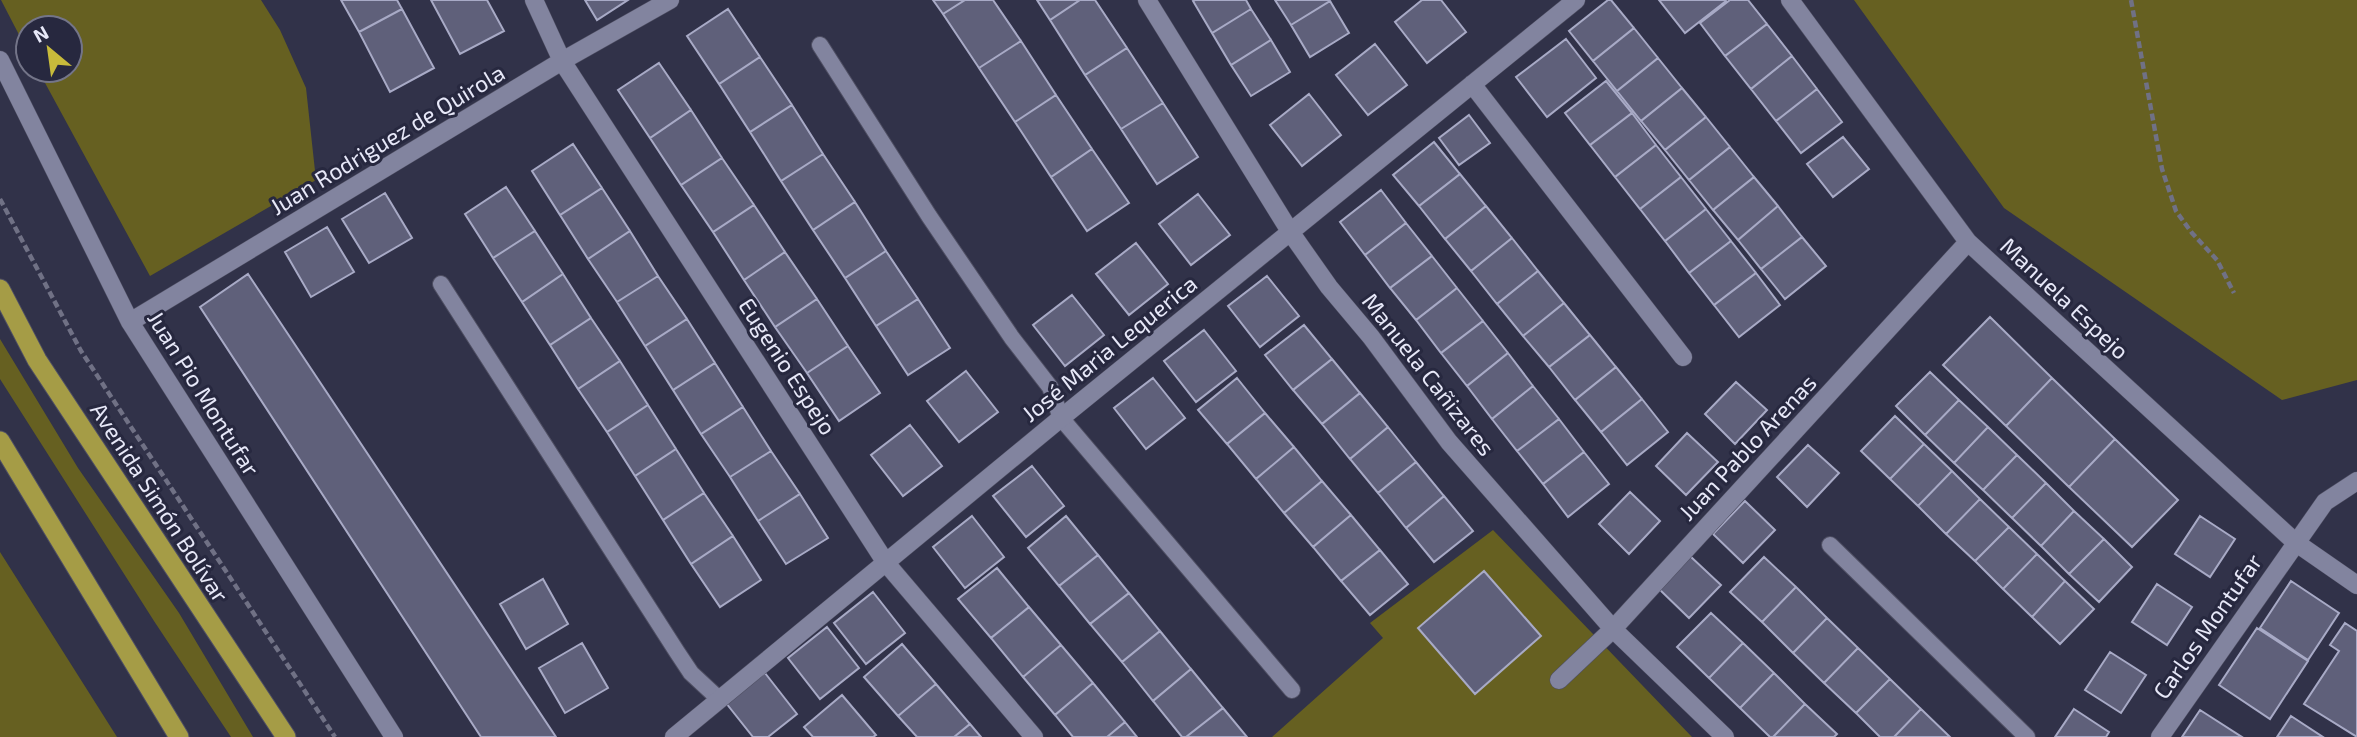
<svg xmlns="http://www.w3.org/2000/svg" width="2357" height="737" viewBox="0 0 2357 737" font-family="'Exo 2',sans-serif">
	<rect width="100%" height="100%" fill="#313249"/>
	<path fill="#666021" d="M1 0H261L280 30 306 88 316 180 150 276 38 70H70V28H28V52Z
		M1854 0H2357V380L2282 400 2004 208Z
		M0 339 78 468 179 613 253 737H231L154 621 0 379Z
		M1493 530 1692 737H1272L1383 638 1370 623Z
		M0 552 117 737H0Z"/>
	<path fill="#5f607a" stroke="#a8aac6" stroke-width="2" d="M341 0H397L402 9 359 32Z
		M431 0H487L504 31 460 54Z
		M585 0H628L597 20Z
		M933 0H965L943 14Z
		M965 0H993L1021 41 979 68 943 14Z
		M1037 0H1080L1050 20Z
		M1080 0H1095L1127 48 1085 75 1050 20Z
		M1195 0H1246L1251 9 1212 33 1193 1Z
		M1275 0H1329L1330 1 1291 25Z
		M1422 0H1441L1466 32 1427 63 1395 22Z
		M1608 0H1611L1634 28 1593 61 1569 31Z
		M1659 0H1725L1726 1 1685 33Z
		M1730 0H1748L1767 24 1725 56 1700 23Z
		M1330 1 1349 33 1310 57 1291 25Z
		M402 9 434 68 390 92 359 32Z
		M728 9 760 57 719 84 687 36Z
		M1251 9 1271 40 1231 65 1212 33Z
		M1767 24 1792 56 1751 89 1725 56Z
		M1634 28 1658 58 1617 91 1593 61Z
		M1566 39 1596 78 1547 117 1516 77Z
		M1271 40 1290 72 1251 96 1231 65Z
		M1021 41 1056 95 1015 122 979 68Z
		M1375 44 1407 85 1368 115 1336 75Z
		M1127 48 1163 103 1121 129 1085 75Z
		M1792 56 1817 89 1776 121 1751 89Z
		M760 57 792 105 750 132 719 84Z
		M1658 58 1682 88 1641 121 1617 91Z
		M659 63 691 110 650 138 618 90Z
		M1606 81 1632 113 1590 145 1565 113Z
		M1682 88 1706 117 1665 150 1641 121Z
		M1817 89 1842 122 1801 153 1776 121Z
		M1309 94 1341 135 1302 166 1270 125Z
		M1056 95 1092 149 1051 177 1015 122Z
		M1163 103 1198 157 1157 184 1121 129Z
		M792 105 823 154 781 181 750 132Z
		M691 110 722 158 681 185 650 138Z
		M1632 113 1656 145 1615 177 1590 145Z
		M1469 115 1490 143 1459 165 1439 138Z
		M1706 117 1730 147 1689 180 1665 150Z
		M1843 137 1869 169 1833 197 1807 164Z
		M1434 142 1460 174 1419 206 1393 175Z
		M573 144 602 188 560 215 532 171Z
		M1656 145 1681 177 1640 209 1615 177Z
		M1730 147 1754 177 1713 210 1689 180Z
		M1092 149 1129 203 1087 231 1051 177Z
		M823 154 855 202 813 230 781 181Z
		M722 158 754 205 713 232 681 185Z
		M1460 174 1486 206 1445 239 1419 206Z
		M1681 177 1706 209 1665 241 1640 209Z
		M1754 177 1778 206 1738 240 1713 210Z
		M506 187 535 231 493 258 465 214Z
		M602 188 630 231 588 259 560 215Z
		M1381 190 1406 223 1365 255 1340 222Z
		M385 193 412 238 369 263 342 219Z
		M1198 194 1230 235 1191 265 1159 224Z
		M855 202 886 251 845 278 813 230Z
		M754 205 785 252 744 280 713 232Z
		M1486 206 1512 238 1471 271 1445 239Z
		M1778 206 1802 237 1761 269 1738 240Z
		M1706 209 1731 241 1689 273 1665 241Z
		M1406 223 1432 256 1390 288 1365 255Z
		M327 227 354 272 311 297 285 252Z
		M535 231 563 274 522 302 493 258Z
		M630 231 658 276 617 302 588 259Z
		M1802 237 1826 266 1785 299 1761 269Z
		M1512 238 1538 271 1497 304 1471 271Z
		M1731 241 1756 273 1714 305 1689 273Z
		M1136 243 1168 284 1129 315 1096 274Z
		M886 251 918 299 876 326 845 278Z
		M785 252 817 299 775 327 744 280Z
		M1432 256 1457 288 1416 320 1390 288Z
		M1538 271 1564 303 1523 336 1497 304Z
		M1756 273 1780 305 1739 337 1714 305Z
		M248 274 556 737H481L200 307Z
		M563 274 591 318 550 345 522 302Z
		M658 276 687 319 645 346 617 302Z
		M1267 276 1299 316 1260 347 1228 306Z
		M1457 288 1483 321 1441 353 1416 320Z
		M1072 295 1104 335 1065 366 1033 325Z
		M817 299 848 346 807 373 775 327Z
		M918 299 950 348 908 375 876 326Z
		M1564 303 1590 335 1549 367 1523 336Z
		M1990 317 2052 378 2006 426 1943 365Z
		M591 318 620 361 578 389 550 345Z
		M687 319 715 363 673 390 645 346Z
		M1483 321 1508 353 1467 386 1441 353Z
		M1304 325 1332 359 1293 390 1265 355Z
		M1204 330 1236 371 1196 402 1164 361Z
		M1590 335 1616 367 1575 400 1549 367Z
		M848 346 880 393 839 421 807 373Z
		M1508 353 1533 386 1492 419 1467 386Z
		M1332 359 1360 393 1322 424 1293 390Z
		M620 361 648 405 607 432 578 389Z
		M715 363 743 407 701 434 673 390Z
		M1616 367 1642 399 1601 432 1575 400Z
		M966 371 998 412 959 442 927 401Z
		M1930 372 1959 400 1925 435 1896 406Z
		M1153 378 1185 418 1146 449 1114 408Z
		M1237 378 1265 413 1227 444 1198 410Z
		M2052 378 2115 439 2069 487 2006 426Z
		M1736 382 1767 410 1735 444 1705 414Z
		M1533 386 1559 419 1517 451 1492 419Z
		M1360 393 1388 427 1350 459 1322 424Z
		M1642 399 1668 432 1627 465 1601 432Z
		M1959 400 1988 427 1954 463 1925 435Z
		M648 405 676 449 635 476 607 432Z
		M743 407 771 451 730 477 701 434Z
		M1265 413 1294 447 1256 479 1227 444Z
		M1895 416 1924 444 1890 479 1861 451Z
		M1559 419 1584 452 1543 484 1517 451Z
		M910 425 942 466 903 496 871 455Z
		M1388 427 1416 462 1378 493 1350 459Z
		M1988 427 2017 455 1983 490 1954 463Z
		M1687 433 1718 462 1686 495 1656 466Z
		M2115 439 2178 500 2132 547 2069 487Z
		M1924 444 1952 471 1918 506 1890 479Z
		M1808 445 1839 473 1807 507 1777 477Z
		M1294 447 1322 481 1284 513 1256 479Z
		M676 449 704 493 663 520 635 476Z
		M771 451 800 494 758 521 730 477Z
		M1584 452 1609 484 1568 517 1543 484Z
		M2017 455 2046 483 2012 518 1983 490Z
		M1416 462 1444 496 1406 528 1378 493Z
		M1032 466 1064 506 1026 537 993 496Z
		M1952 471 1980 499 1946 534 1918 506Z
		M1322 481 1351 515 1313 547 1284 513Z
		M2046 483 2074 511 2041 546 2012 518Z
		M1630 492 1660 521 1629 554 1599 524Z
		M704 493 733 536 691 564 663 520Z
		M800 494 828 538 786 564 758 521Z
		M1444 496 1473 531 1434 562 1406 528Z
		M1980 499 2009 527 1975 561 1946 534Z
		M1745 501 1775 530 1743 563 1713 534Z
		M2074 511 2104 539 2069 574 2041 546Z
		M1351 515 1380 550 1341 581 1313 547Z
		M972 516 1004 557 965 588 933 547Z
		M1066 516 1098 555 1059 586 1028 548Z
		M2200 516 2235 539 2210 577 2175 554Z
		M2009 527 2037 554 2003 589 1975 561Z
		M733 536 761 580 720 607 691 564Z
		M2104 539 2132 567 2099 602 2069 574Z
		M1380 550 1408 584 1370 615 1341 581Z
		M2037 554 2065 581 2032 617 2003 589Z
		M1098 555 1129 593 1090 624 1059 586Z
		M1690 556 1721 585 1689 618 1658 588Z
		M1764 557 1796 587 1762 622 1730 592Z
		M997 568 1029 607 991 638 958 599Z
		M1484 571 1541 636 1475 694 1418 628Z
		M543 579 568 624 526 649 500 604Z
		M2065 581 2094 609 2060 644 2032 617Z
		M2291 581 2339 613 2308 660 2260 628Z
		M2157 584 2192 607 2167 645 2132 622Z
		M1796 587 1827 618 1793 653 1762 622Z
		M873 592 905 633 866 664 834 623Z
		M1129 593 1160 631 1122 662 1090 624Z
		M1029 607 1061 645 1023 677 991 638Z
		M1711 613 1743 643 1709 678 1677 647Z
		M1827 618 1858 648 1824 683 1793 653Z
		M2345 623 2357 631V737L2304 704 2339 651 2330 645Z
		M827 627 859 668 820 699 788 658Z
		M2257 628 2308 661 2270 719 2219 685Z
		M1160 631 1191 669 1153 701 1122 662Z
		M582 643 608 688 565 713 539 668Z
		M1743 643 1774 673 1740 708 1709 678Z
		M902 644 936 684 898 716 864 677Z
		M1061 645 1093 683 1055 715 1023 677Z
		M1858 648 1890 679 1856 713 1824 683Z
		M2110 652 2146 675 2121 713 2085 690Z
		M1191 669 1223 708 1186 737H1182L1153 701Z
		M765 673 797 714 768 737H753L726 703Z
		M1774 673 1805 704 1773 737H1770L1740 708Z
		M1890 679 1921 709 1894 737H1880L1856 713Z
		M1093 683 1125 722 1107 737H1073L1055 715Z
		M936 684 970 724 954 737H917L898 716Z
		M842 695 876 735 873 737H813L804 727Z
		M1805 704 1837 734 1834 737H1773Z
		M1223 708 1247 737H1186Z
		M1921 709 1950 737H1894Z
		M2074 709 2109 732 2106 737H2055Z
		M2200 710 2242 737H2182Z
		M2291 716 2323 737H2277Z
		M1125 722 1137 737H1107Z
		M970 724 981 737H954Z"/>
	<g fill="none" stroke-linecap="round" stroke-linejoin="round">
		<defs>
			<path id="service" d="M820 45 929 216 1012 338 1050 387 1061 418 1292 690
				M441 284 677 652 691 673 719 699
				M1830 545 2027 737"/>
			<path id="minor" d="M534 0 562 61 886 563 1034 737
				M1147 0 1291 233 1329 287 1371 337 1449 442 1613 629 1725 737
				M1790 0 1968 242 2295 542 2357 585
				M0 60 130 322 394 737
				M1472 84 1683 357
				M130 322 562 61 670 0
				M1559 680 1613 629 1968 242
				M674 737 1061 418 1576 0
				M2160 737 2325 502 2357 481"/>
			<path id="trunk" d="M0 289 37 360 286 737
				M0 441 179 737"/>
		</defs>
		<use href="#service" stroke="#4f4f63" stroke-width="18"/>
		<use href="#minor" stroke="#4f4f63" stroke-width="19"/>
		<use href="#trunk" stroke="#4f4f63" stroke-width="21"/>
		<path stroke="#707185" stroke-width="4.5" stroke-dasharray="7 3.5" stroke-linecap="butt" d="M2131 0 2162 169 2176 211 2192 233 2217 260 2234 293
			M0 199 81 351 335 737"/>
		<use href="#service" stroke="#82849f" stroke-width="16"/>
		<use href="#minor" stroke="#82849f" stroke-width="18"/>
		<use href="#trunk" stroke="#a59c46" stroke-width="19"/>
	</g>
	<g text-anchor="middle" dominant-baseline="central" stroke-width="6" stroke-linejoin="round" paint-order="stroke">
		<g font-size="23" fill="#e7e8f8" stroke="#27283f">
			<text transform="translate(387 139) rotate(-31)">Juan Rodriguez de Quirola</text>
			<text transform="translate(2065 298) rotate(43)">Manuela Espejo</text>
			<text transform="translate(1109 348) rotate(-39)">José Maria Lequerica</text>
			<text transform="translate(788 366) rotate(57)">Eugenio Espejo</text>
			<text transform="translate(1429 374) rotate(52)">Manuela Cañizares</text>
			<text transform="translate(204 393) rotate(58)">Juan Pio Montufar</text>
			<text transform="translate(1747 447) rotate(-47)">Juan Pablo Arenas</text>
			<text transform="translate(160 502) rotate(57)">Avenida Simón Bolívar</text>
			<text transform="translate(2207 626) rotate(-55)">Carlos Montufar</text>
		</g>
	</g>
	<g transform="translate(49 49) rotate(331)"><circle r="33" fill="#27283f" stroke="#747589" stroke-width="2"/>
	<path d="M0-5L12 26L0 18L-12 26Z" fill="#c8bb3b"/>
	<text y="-10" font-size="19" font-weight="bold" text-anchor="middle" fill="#e7e8f8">N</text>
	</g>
</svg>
